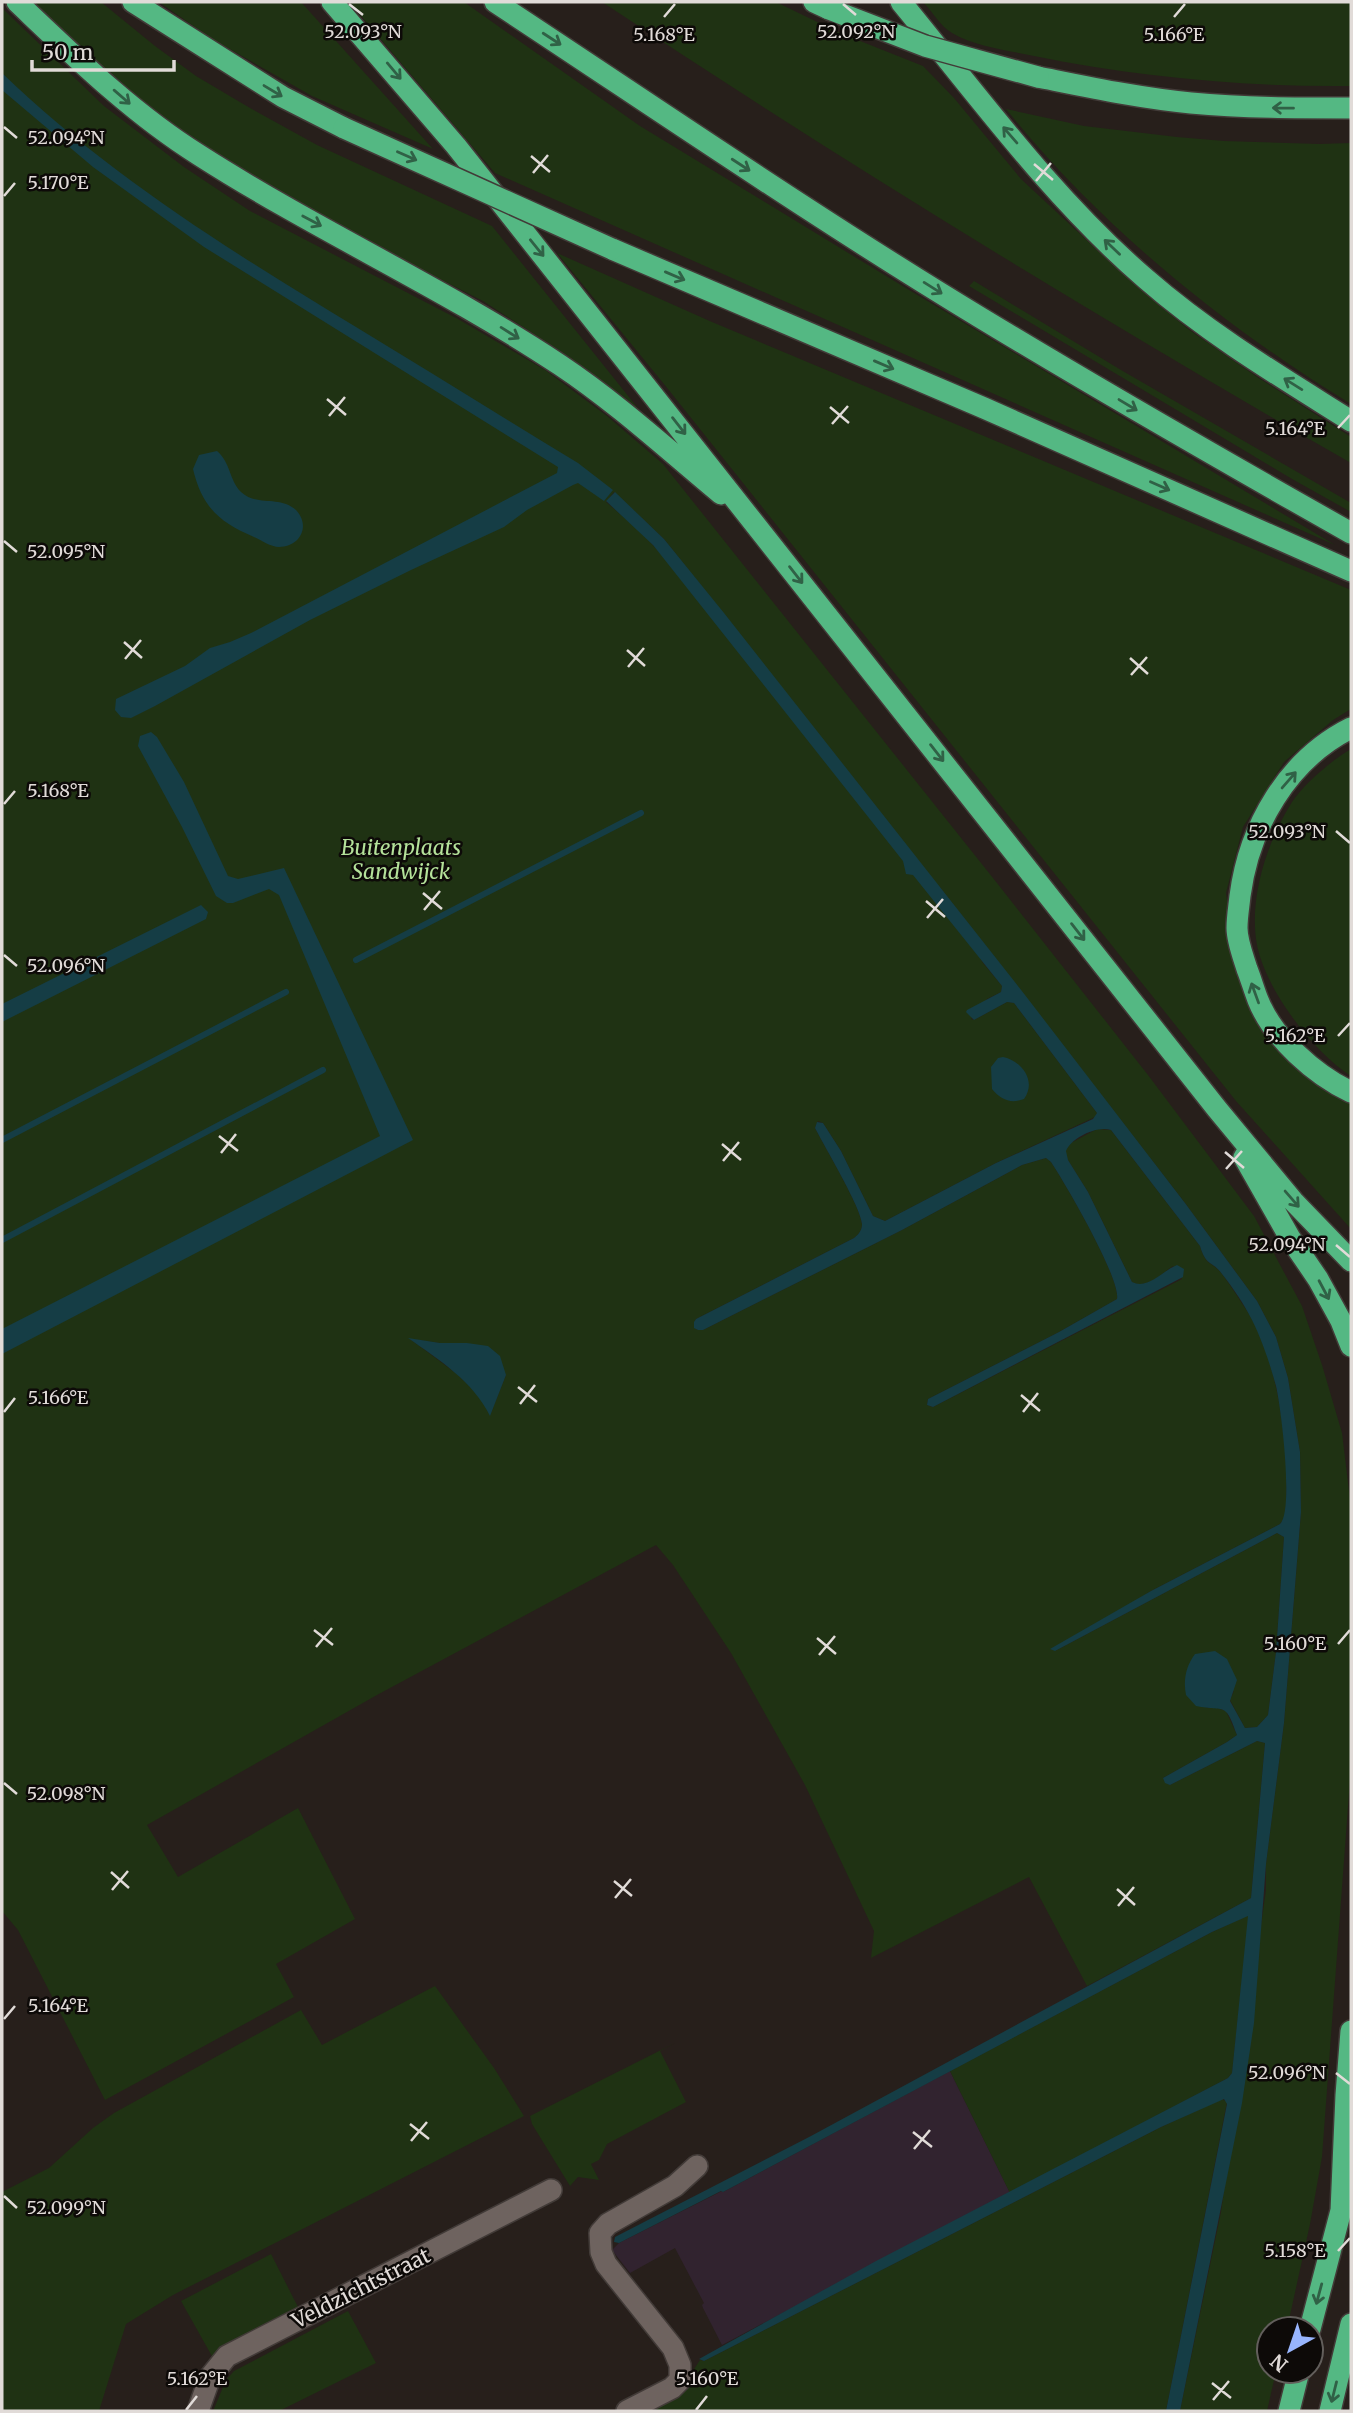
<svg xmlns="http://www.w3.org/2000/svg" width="1353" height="2413" viewBox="0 0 1353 2413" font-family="Merriweather,serif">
	<rect width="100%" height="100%" fill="#271f1b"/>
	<path fill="#31232f" d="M950 2071 1010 2193 722 2345 703 2308 702 2305 704 2303 675 2248 630 2273 612 2250 619 2243 722 2191 723 2192Z"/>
	<path fill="#1f3213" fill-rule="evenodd" d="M28 2H101L155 46 196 76 250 108 317 145 492 226 645 417 568 356 483 301 342 229 187 137 84 53Z
		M159 2H301L433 149 312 96 212 39Z
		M349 2H464L640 126 914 293 1335 545 495 173Z
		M602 2H776L840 33 923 66 954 98 1021 179 1134 284 1188 329 1257 377 1351 437V463C1096 317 847 164 602 2Z
		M923 2H1351V86C1245 87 1138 77 1034 56 1007 50 976 47 952 33 941 27 932 11 923 2Z
		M2 8 104 106 184 167 250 211 458 319 545 370 607 416 663 464 993 878 1148 1075 1254 1216 1302 1306 1322 1365 1342 1433 1351 1508V1766L1322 2157 1310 2224 1287 2329H1269V2371H1276L1267 2411H1180L1221 2212 1266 1890V1864L1284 1723 1301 1512 1300 1452 1288 1378 1276 1337 1257 1301 1185 1203 939 886 983 963 1002 986 1001 992 987 999 971 1019 974 1020 1007 1002 1014 1003 1097 1113 1095 1117 996 1163 885 1221 873 1216 841 1151 823 1123 818 1121 815 1128C824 1146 861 1207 862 1224 862 1230 859 1234 854 1238L696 1319 694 1325 697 1330H703L902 1230 1022 1165 1046 1158 1051 1162C1065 1183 1121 1279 1117 1299L1059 1332 928 1399 927 1405 933 1407 1182 1279 1173 1266C1161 1274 1146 1290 1132 1282L1088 1192 1066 1157V1149L1071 1143 1097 1129 1111 1130 1200 1246C1206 1267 1211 1260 1222 1274 1232 1287 1240 1301 1249 1314 1280 1365 1291 1459 1285 1517L1280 1524 1151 1591 1055 1651 1277 1533 1284 1537 1276 1652 1268 1715 1257 1727 1245 1728 1230 1700 1234 1691 1206 1708 1215 1707 1226 1711 1237 1735 1227 1742 1163 1778 1170 1785 1257 1741 1265 1743 1251 1898 1087 1986 1029 1877 871 1958 874 1931 805 1785 731 1653 673 1565 656 1545 377 1695 147 1825 178 1877 298 1808 355 1919 276 1964 294 1997 105 2100 18 1930 2 1911ZM614 492 664 539 707 593 660 553 640 531 606 502ZM410 1339 440 1343H467L506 1375 490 1415 481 1397 457 1374Z
		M1006 109 1084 126 1177 137 1224 141 1319 144 1351 143V404C1222 325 1101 227 1006 109Z
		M557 253 712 322 1351 590V709L1333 720 1284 762 1243 827 1226 893 1232 939 1243 985 1334 1095 1351 1103V1229L1236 1101 668 389Z
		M974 281 1121 370 1351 503V512L1292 479 969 286Z
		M1351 749V1076C1313 1052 1262 986 1256 939 1250 894 1268 840 1292 802 1303 785 1333 759 1351 749Z
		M1249 1915 1232 2073 1228 2078 1010 2193 950 2071 1212 1932Z
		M435 1986 494 2068 524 2116 173 2295 126 2324 99 2411H2V2192L49 2168 93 2128 114 2113 301 2010 322 2045Z
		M675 2043 660 2051 686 2102 607 2144 599 2160 591 2164 599 2180 578 2177 570 2186 532 2124 530 2116Z
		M1222 2099 1227 2102 1166 2411H637L687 2380 700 2360 704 2361 1161 2127Z
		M271 2254 299 2309 213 2358 181 2301Z
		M348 2311 376 2363 279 2411H213L226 2380 234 2371Z"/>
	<path fill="#153d45" d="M2 73C107 174 232 252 356 327 430 372 504 418 578 463L613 490 604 501 578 483 573 485 527 510 504 527 411 570 310 620 155 706 131 718 121 717 115 710 116 699 185 666 210 648 230 642 251 633 557 473 558 467 204 247 93 167 2 90Z
		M217 451C231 463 229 480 241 492 257 507 279 495 296 510 311 526 300 547 279 547 271 547 261 540 254 537 219 522 202 507 193 469L199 455Z
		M615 492 664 539 724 613 1025 995 1185 1203 1257 1301 1276 1337 1288 1378 1300 1452 1301 1512 1284 1723 1266 1864 1254 2023 1242 2103 1180 2411H1166L1227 2104 1224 2099 1161 2127 704 2361 699 2359 876 2261 1228 2078 1232 2073 1248 1916 1212 1932 723 2192 721 2191 619 2243 614 2242 615 2237 811 2136 1251 1898 1265 1743 1257 1741 1170 1785 1165 1783 1163 1778 1227 1742 1237 1735C1225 1701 1226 1712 1196 1706L1186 1695C1183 1680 1186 1666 1195 1654L1215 1651 1227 1659 1237 1680 1230 1701 1245 1728 1257 1727 1268 1715 1276 1652 1284 1537 1277 1533 1055 1651 1050 1649 1151 1591 1280 1524C1294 1511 1281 1407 1276 1386 1270 1364 1262 1340 1252 1320 1244 1304 1233 1288 1222 1274 1212 1260 1206 1267 1200 1246L1111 1130C1097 1125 1071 1138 1066 1151L1068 1160 1088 1192 1132 1282C1148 1290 1162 1271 1177 1265L1184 1269 1183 1277 933 1407 927 1405 928 1399 1059 1332 1117 1299C1121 1279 1065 1183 1051 1162L1046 1158 1022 1165 902 1230 703 1330H698L694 1328V1322L696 1319 854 1238C859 1234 862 1230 862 1224 861 1207 824 1146 815 1128L817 1122 823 1123 841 1151 873 1216 885 1221 996 1163 1093 1119 1097 1113 1014 1003 1007 1002 974 1020 966 1012 967 1010 1001 992 1002 986 913 875 906 874 903 861 653 545 606 501Z
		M151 732 157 737 184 782 228 876 238 879 284 868 413 1140 2 1354V1329L380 1136 279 895 269 889 233 903H227L216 896 182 827 138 746 140 736Z
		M201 905 208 912 206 919 2 1022V1004Z
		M1003 1057C1022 1061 1037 1081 1024 1099 1011 1104 1001 1100 992 1089L991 1067 998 1058Z
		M408 1338 440 1343H467L488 1346 500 1356 506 1375 490 1416C473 1381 439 1360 408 1338Z"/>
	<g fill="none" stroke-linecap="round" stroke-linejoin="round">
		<path stroke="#153d45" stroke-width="6" d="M356 960 641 813
			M2 1140 286 992
			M2 1240 323 1070"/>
		<defs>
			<path id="minor" d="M198 2411 210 2377 227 2356 551 2190
				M627 2411 672 2388 680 2380V2365L673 2348 606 2264 601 2252 600 2233 608 2224 675 2186 697 2166"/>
			<path id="highway" d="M17 2C74 56 132 113 199 155 316 230 444 288 560 365 617 403 668 450 721 494
				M133 2 283 97 344 128
				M332 2 456 146 1217 1109 1293 1201 1351 1261
				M495 2C656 108 816 218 981 318 1103 392 1227 463 1351 533
				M814 2 829 9
				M901 2C979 97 1053 199 1146 279 1209 334 1281 377 1351 421
				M1038 77C1088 87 1139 98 1191 103 1244 108 1298 108 1351 108
				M612 249 984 408 1351 571
				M1351 728C1287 760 1249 827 1240 896 1239 906 1237 917 1237 928 1237 941 1243 956 1247 969 1251 979 1254 990 1258 1000 1273 1038 1315 1075 1351 1092
				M1244 1157 1290 1238 1318 1279 1341 1321 1351 1346
				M1341 2211 1346 2095 1351 2031
				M1310 2329 1344 2199
				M1289 2411 1299 2371
				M1330 2411 1351 2324"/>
		</defs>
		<use href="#minor" stroke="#423b38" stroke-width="24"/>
		<use href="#highway" stroke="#423b38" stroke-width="24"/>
		<use href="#minor" stroke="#6e635f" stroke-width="21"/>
		<use href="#highway" stroke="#54b883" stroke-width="21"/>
		<defs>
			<path id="highway-bridge" d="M829 9 925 46 1038 77
				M344 128 612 249"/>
		</defs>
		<use href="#highway-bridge" stroke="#423b38" stroke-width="24" stroke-linecap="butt"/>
		<use href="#highway-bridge" stroke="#54b883" stroke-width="21"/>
	</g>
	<defs><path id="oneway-shaft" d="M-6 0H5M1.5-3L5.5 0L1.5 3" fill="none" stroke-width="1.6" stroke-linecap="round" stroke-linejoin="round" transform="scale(1.75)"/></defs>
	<g stroke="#306146">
		<use href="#oneway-shaft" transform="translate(552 39) rotate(33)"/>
		<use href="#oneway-shaft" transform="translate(394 71) rotate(50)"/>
		<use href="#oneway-shaft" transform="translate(273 91) rotate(31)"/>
		<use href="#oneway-shaft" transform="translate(122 97) rotate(41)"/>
		<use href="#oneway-shaft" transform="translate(1283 108) rotate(-179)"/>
		<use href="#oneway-shaft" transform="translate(1010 135) rotate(-131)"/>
		<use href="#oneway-shaft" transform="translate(407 156) rotate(24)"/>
		<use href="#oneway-shaft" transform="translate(741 165) rotate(33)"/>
		<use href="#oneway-shaft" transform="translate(312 221) rotate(28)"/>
		<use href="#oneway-shaft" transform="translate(1112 247) rotate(-136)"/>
		<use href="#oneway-shaft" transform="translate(537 248) rotate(51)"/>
		<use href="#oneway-shaft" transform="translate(675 276) rotate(23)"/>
		<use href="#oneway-shaft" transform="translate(933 288) rotate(32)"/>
		<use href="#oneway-shaft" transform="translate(510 333) rotate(32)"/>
		<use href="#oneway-shaft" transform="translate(884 365) rotate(23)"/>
		<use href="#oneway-shaft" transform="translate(1293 384) rotate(-148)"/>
		<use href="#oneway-shaft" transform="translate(1128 405) rotate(31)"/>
		<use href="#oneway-shaft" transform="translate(679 426) rotate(52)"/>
		<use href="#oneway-shaft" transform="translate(1160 486) rotate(24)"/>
		<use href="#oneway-shaft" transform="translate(796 575) rotate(52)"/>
		<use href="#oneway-shaft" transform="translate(937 753) rotate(52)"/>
		<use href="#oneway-shaft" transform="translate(1289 780) rotate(-49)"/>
		<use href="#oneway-shaft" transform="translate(1078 932) rotate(52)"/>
		<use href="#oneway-shaft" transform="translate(1255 993) rotate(-110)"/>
		<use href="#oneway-shaft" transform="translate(1292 1199) rotate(49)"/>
		<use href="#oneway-shaft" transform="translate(1324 1290) rotate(62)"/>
		<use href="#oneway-shaft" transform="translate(1319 2294) rotate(105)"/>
		<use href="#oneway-shaft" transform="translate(1334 2392) rotate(104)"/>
	</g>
	<path fill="none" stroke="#e1dbd8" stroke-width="2.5" d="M349 4 363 15M843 4 856 15M664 17 675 4M1174 17 1185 4M4 127 17 138M531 156 550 172M1034 164 1053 180M533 173 548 155M1036 181 1051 163M4 196 15 183M327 399 346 415M830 407 849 423M329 416 345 397M832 424 848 406M1338 428 1350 415M4 541 17 552M124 642 142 658M627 650 645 666M1130 658 1148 674M125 659 141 640M628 667 644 648M1131 675 1147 657M4 804 15 791M1336 831 1350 843M423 893 442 909M926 901 945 917M424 910 440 891M927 918 943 899M4 955 17 966M1338 1036 1350 1023M219 1136 238 1151M722 1144 741 1160M1225 1152 1244 1168M221 1153 236 1134M723 1161 739 1142M1226 1169 1242 1151M1336 1245 1350 1257M518 1387 537 1402M1021 1395 1040 1411M520 1404 535 1385M4 1412 15 1398M1023 1412 1038 1393M314 1630 333 1645M817 1638 836 1654M1338 1644 1350 1630M316 1647 332 1628M819 1655 835 1636M4 1783 17 1794M111 1872 129 1888M614 1881 632 1896M1117 1889 1135 1905M112 1890 128 1871M615 1898 631 1879M1118 1906 1134 1887M4 2019 15 2006M1336 2073 1350 2084M410 2124 429 2139M913 2132 932 2147M411 2141 427 2122M914 2149 930 2130M4 2196 17 2208M1338 2251 1350 2238M1212 2383 1231 2398M1213 2400 1229 2381M186 2410 197 2396M696 2410 707 2396"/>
	<g text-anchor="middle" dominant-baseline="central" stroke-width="5" stroke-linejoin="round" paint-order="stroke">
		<g font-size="21" font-style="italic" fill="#b4e29a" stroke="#0d0a08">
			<text x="401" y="847">Buitenplaats<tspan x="401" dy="24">Sandwijck</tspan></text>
		</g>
		<g font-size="21" fill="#e1dbd8" stroke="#0d0a08">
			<text transform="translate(361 2288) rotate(-27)">Veldzichtstraat</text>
		</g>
	</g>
	<g font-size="18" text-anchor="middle" fill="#e1dbd8" stroke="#0d0a08" stroke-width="5" stroke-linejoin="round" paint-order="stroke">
		<text x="363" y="38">52.093°N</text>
		<text x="856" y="38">52.092°N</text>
		<text x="664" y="41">5.168°E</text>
		<text x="1174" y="41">5.166°E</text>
		<text x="66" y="144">52.094°N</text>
		<text x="58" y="189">5.170°E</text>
		<text x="1295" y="435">5.164°E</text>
		<text x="66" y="558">52.095°N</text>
		<text x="58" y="797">5.168°E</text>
		<text x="1287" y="838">52.093°N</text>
		<text x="66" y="972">52.096°N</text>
		<text x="1295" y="1042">5.162°E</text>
		<text x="1287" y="1251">52.094°N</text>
		<text x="58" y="1404">5.166°E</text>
		<text x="1295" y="1650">5.160°E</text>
		<text x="66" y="1800">52.098°N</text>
		<text x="58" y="2012">5.164°E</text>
		<text x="1287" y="2079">52.096°N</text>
		<text x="66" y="2214">52.099°N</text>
		<text x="1295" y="2257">5.158°E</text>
		<text x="197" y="2385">5.162°E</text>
		<text x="707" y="2385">5.160°E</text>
	</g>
	<rect width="1353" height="2413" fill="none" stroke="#e1dbd8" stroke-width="7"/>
	<g transform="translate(1290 2350) rotate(220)"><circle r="33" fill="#0d0a08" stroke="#625e5b" stroke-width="2"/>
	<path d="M0-5L12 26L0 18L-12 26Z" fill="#98b5fd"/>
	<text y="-10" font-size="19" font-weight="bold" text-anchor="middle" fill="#e1dbd8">N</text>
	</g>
	<path d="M32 60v10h142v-10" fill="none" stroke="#e1dbd8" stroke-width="3.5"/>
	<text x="42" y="60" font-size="21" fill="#e1dbd8" stroke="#0d0a08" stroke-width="5" paint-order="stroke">50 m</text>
</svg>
